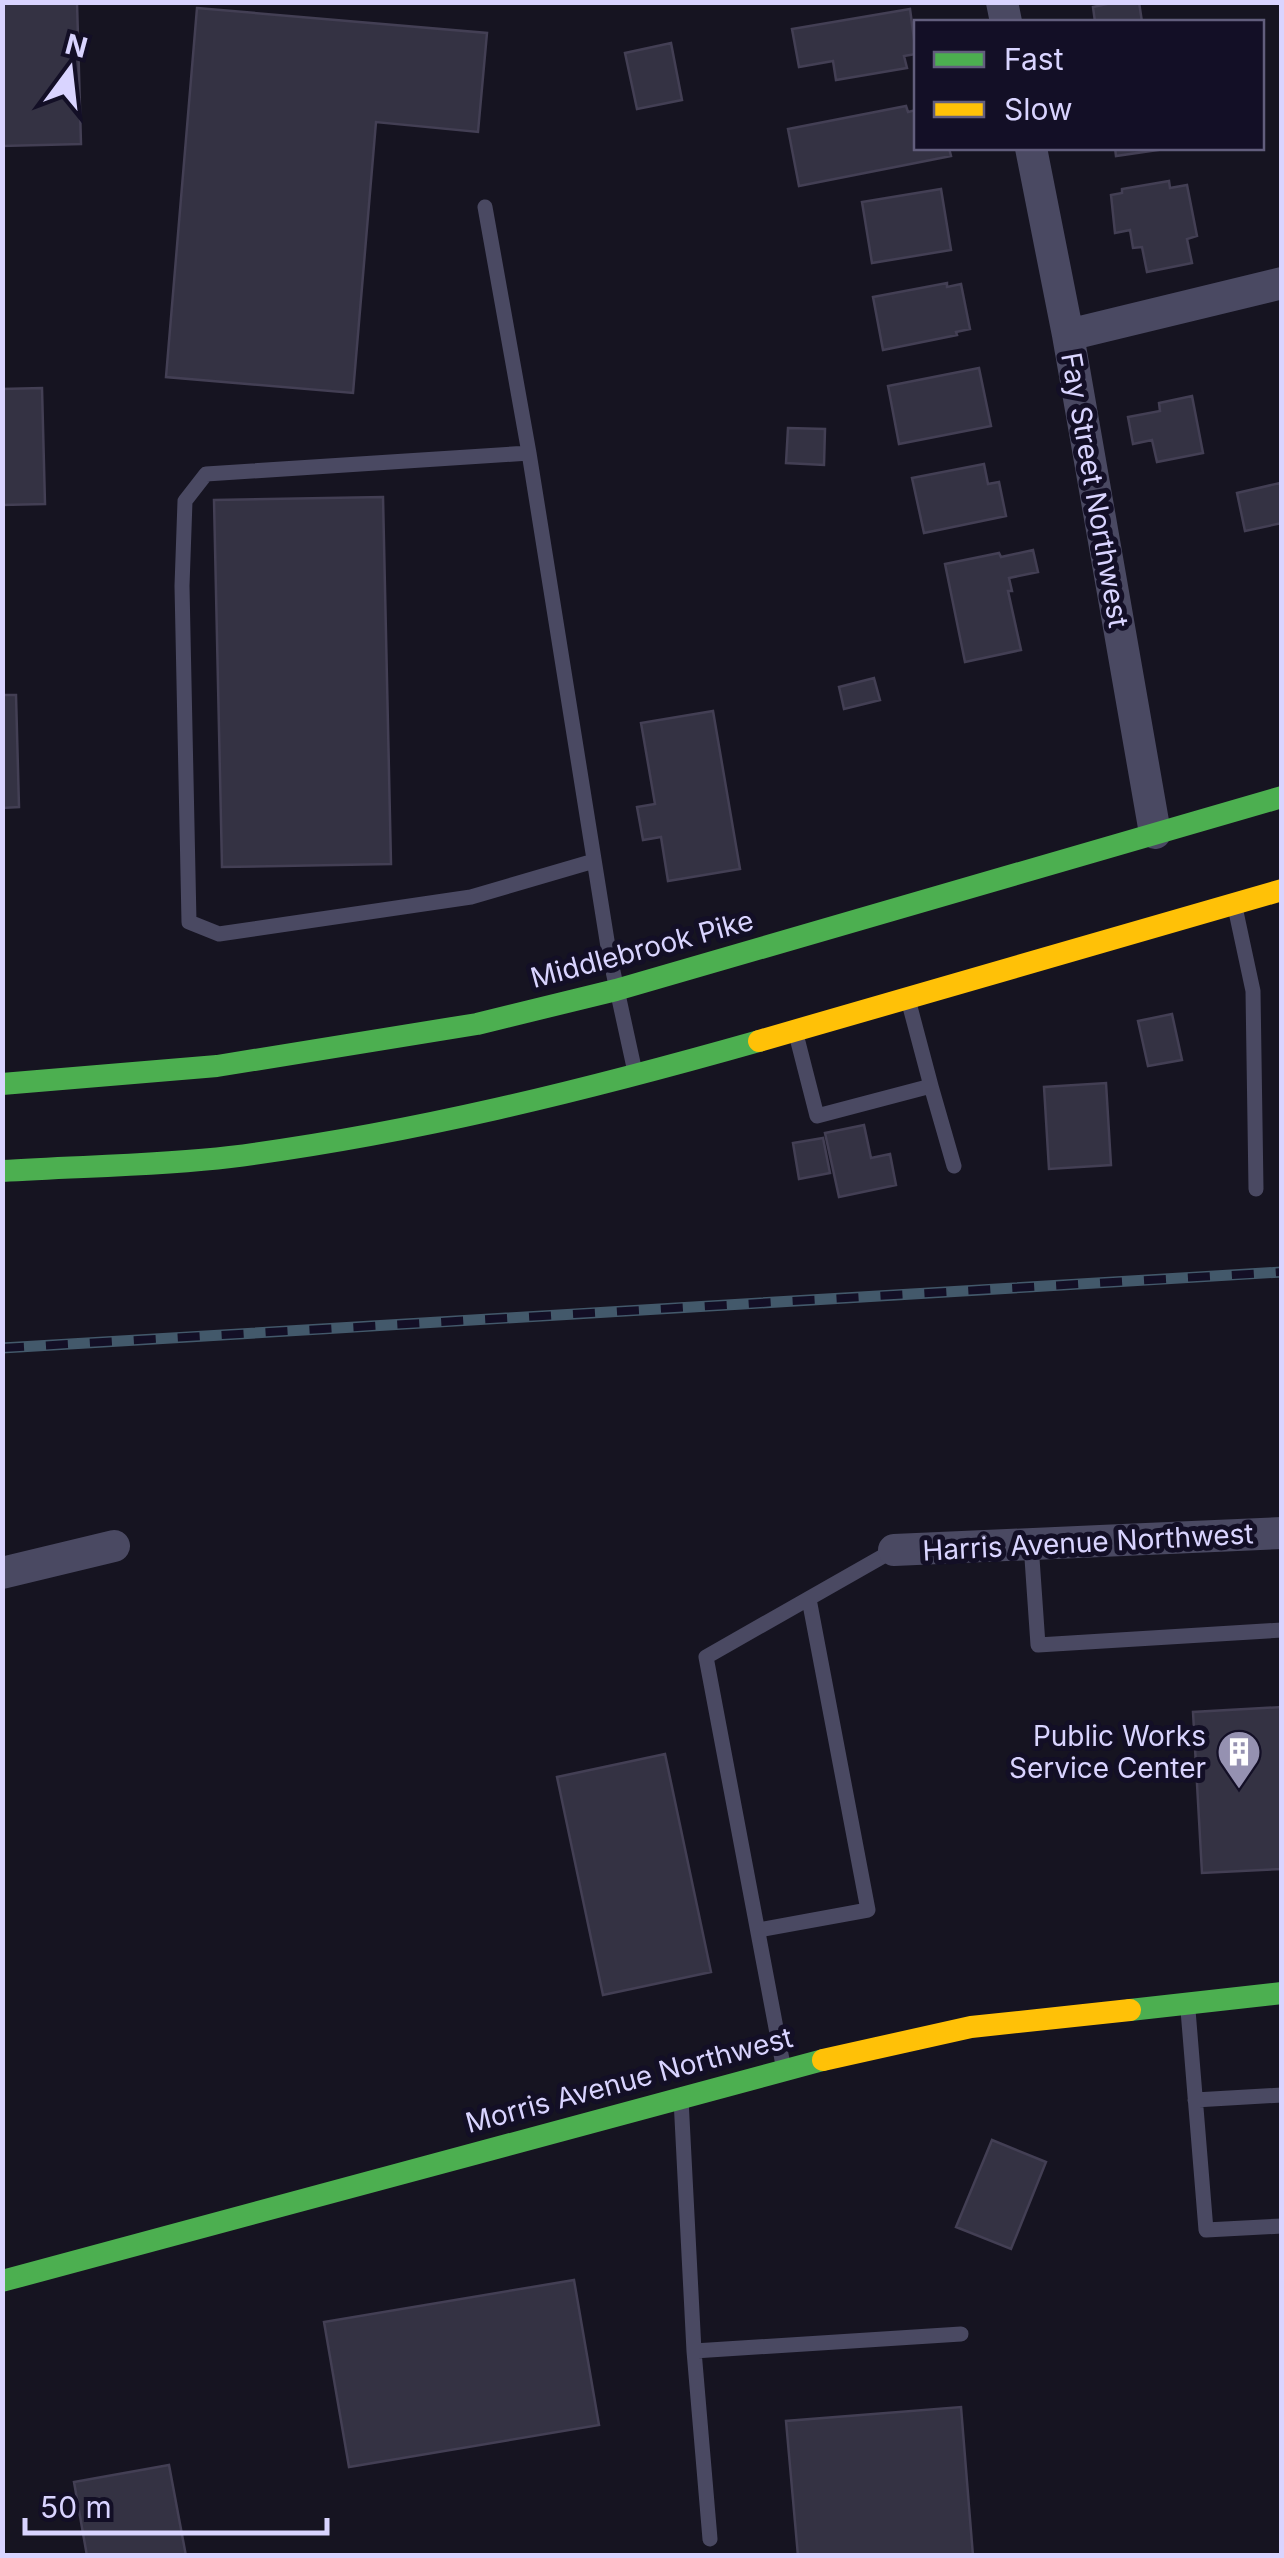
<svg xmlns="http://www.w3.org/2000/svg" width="1284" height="2558" viewBox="0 0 1284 2558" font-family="Inter,sans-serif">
	<rect width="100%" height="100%" fill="#161421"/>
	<path fill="#343243" stroke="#433f54" stroke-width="2.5" d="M2 2H77L81 144 2 146Z
		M1116 2H1139L1142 22H1095L1093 7Z
		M197 8 487 33 478 132 376 122 353 393 166 377Z
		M910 9 916 54 904 56 907 68 836 80 833 61 799 67 792 29Z
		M671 43 682 100 637 109 625 53Z
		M906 106 908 112 916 110V148H949L951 156 799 186 788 129Z
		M1115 148H1163L1164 149 1116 156Z
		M1169 181 1170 188 1187 185 1197 236 1187 239 1192 263 1147 272 1142 247 1133 248 1130 230 1115 233 1111 195 1122 193V189Z
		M941 189 951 250 872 263 862 202Z
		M947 283V287L961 284 970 329 956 332 957 335 883 350 873 297Z
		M979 368 991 426 899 444 888 386Z
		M42 388 45 504 2 505V389Z
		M1192 396 1203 453 1157 462 1152 440 1133 444 1128 417 1160 411 1159 403Z
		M788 428 825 429 824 465 786 463Z
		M984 464 988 484 999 482 1006 516 924 533 912 478Z
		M1280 483 1282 523 1245 531 1237 493Z
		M383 497 391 864 222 867 214 500Z
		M1033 550 1038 572 1009 578 1012 591H1008L1021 650 965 662 945 564 999 553 1001 557Z
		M874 678 880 700 844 709 839 687Z
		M2 695H16L19 807 2 808Z
		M713 711 740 869 668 881 661 837 643 840 637 807 655 804 641 723Z
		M1172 1014 1182 1060 1148 1066 1138 1021Z
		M1106 1083 1111 1165 1049 1169 1044 1087Z
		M864 1125 871 1158 890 1154 896 1185 839 1197 825 1133Z
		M823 1138 830 1173 799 1179 793 1143Z
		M1282 1707V1869L1202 1873 1193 1712Z
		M665 1754 711 1972 603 1995 557 1777Z
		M992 2140 1046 2162 1011 2249 956 2227Z
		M574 2280 599 2425 349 2467 324 2322Z
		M961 2407 973 2556H798L786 2421Z
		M169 2465 186 2556H87L74 2482Z"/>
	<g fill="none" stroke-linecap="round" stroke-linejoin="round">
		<path stroke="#4a4962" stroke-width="15" d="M485 207 529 453 609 953 635 1072
			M529 453 206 474 185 501 182 586 189 922 219 934 471 897 594 861
			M1235 907 1253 991 1256 1189
			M796 1034 817 1116 931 1086 909 1003
			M931 1086 954 1166
			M1031 1544 1038 1645 1282 1630
			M758 1930 868 1910 809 1599
			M1188 2010 1206 2230 1282 2226
			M783 2065 706 1657 894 1550
			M681 2099 694 2351 710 2539
			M1195 2100 1282 2095
			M694 2351 961 2334"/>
		<path stroke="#4a4962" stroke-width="32" d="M1002 2 1006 22
			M1031 148 1068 335 1155 833
			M1068 335 1282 283
			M894 1550 1282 1533
			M2 1573 114 1546"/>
		<path stroke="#4caf50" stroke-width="22" d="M2 1084 217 1066 477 1024 616 990 1282 797
			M2 1171C78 1166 155 1166 230 1157 410 1134 586 1090 759 1041
			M1130 2010 1282 1993
			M2 2281 823 2060"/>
		<path stroke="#ffc107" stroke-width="22" d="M759 1041 1282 890
			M823 2060 971 2027 1130 2010"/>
		<defs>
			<path id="rail" d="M2 1348 1282 1272"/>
		</defs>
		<use href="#rail" stroke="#43596b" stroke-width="11"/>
		<use href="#rail" stroke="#130f26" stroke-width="8" stroke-dasharray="22" stroke-linecap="butt"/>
	</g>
	<defs>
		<symbol id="building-pin" viewBox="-11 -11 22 30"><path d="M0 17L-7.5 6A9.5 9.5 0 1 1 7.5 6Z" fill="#9591b1" stroke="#130f26"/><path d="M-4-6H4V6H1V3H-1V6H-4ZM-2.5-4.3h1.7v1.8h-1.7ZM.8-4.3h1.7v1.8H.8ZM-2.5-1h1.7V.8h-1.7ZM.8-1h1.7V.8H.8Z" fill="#fff"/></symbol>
	</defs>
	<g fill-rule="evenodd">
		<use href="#building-pin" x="1214" y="1727" width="50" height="68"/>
	</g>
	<g text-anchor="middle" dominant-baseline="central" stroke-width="10" stroke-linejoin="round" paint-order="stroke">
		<g font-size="28" fill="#d9d4ff" stroke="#130f26">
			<text transform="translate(1095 490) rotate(80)">Fay Street Northwest</text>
			<text transform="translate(642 949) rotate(-15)">Middlebrook Pike</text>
			<text transform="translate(1088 1542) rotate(-3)">Harris Avenue Northwest</text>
			<text transform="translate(629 2080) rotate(-15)">Morris Avenue Northwest</text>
		</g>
		<g font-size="28" fill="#d9d4ff" stroke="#130f26" text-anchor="end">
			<text x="1206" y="1736">Public Works<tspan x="1206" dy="32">Service Center</tspan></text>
		</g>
	</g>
	<rect width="1284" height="2558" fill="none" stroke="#d9d4ff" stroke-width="10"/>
	<rect x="914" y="20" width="350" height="130" fill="#130f26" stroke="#625e7d" stroke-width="2.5"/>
	<rect x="934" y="52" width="50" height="15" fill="#4caf50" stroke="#625e7d" stroke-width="2.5"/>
	<text x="1004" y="70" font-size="30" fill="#d9d4ff">Fast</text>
	<rect x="934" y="102" width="50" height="15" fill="#ffc107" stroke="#625e7d" stroke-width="2.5"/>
	<text x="1004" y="120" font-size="30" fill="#d9d4ff">Slow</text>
	<g transform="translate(70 70) rotate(15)" stroke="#130f26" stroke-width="8" paint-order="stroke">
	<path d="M0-8L18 38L0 25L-18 38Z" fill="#d9d4ff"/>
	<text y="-15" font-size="28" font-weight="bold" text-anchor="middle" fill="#d9d4ff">N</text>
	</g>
	<path d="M25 2518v15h302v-15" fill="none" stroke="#d9d4ff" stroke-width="5"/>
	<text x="40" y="2518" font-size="30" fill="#d9d4ff" stroke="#130f26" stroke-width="8" paint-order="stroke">50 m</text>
</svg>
